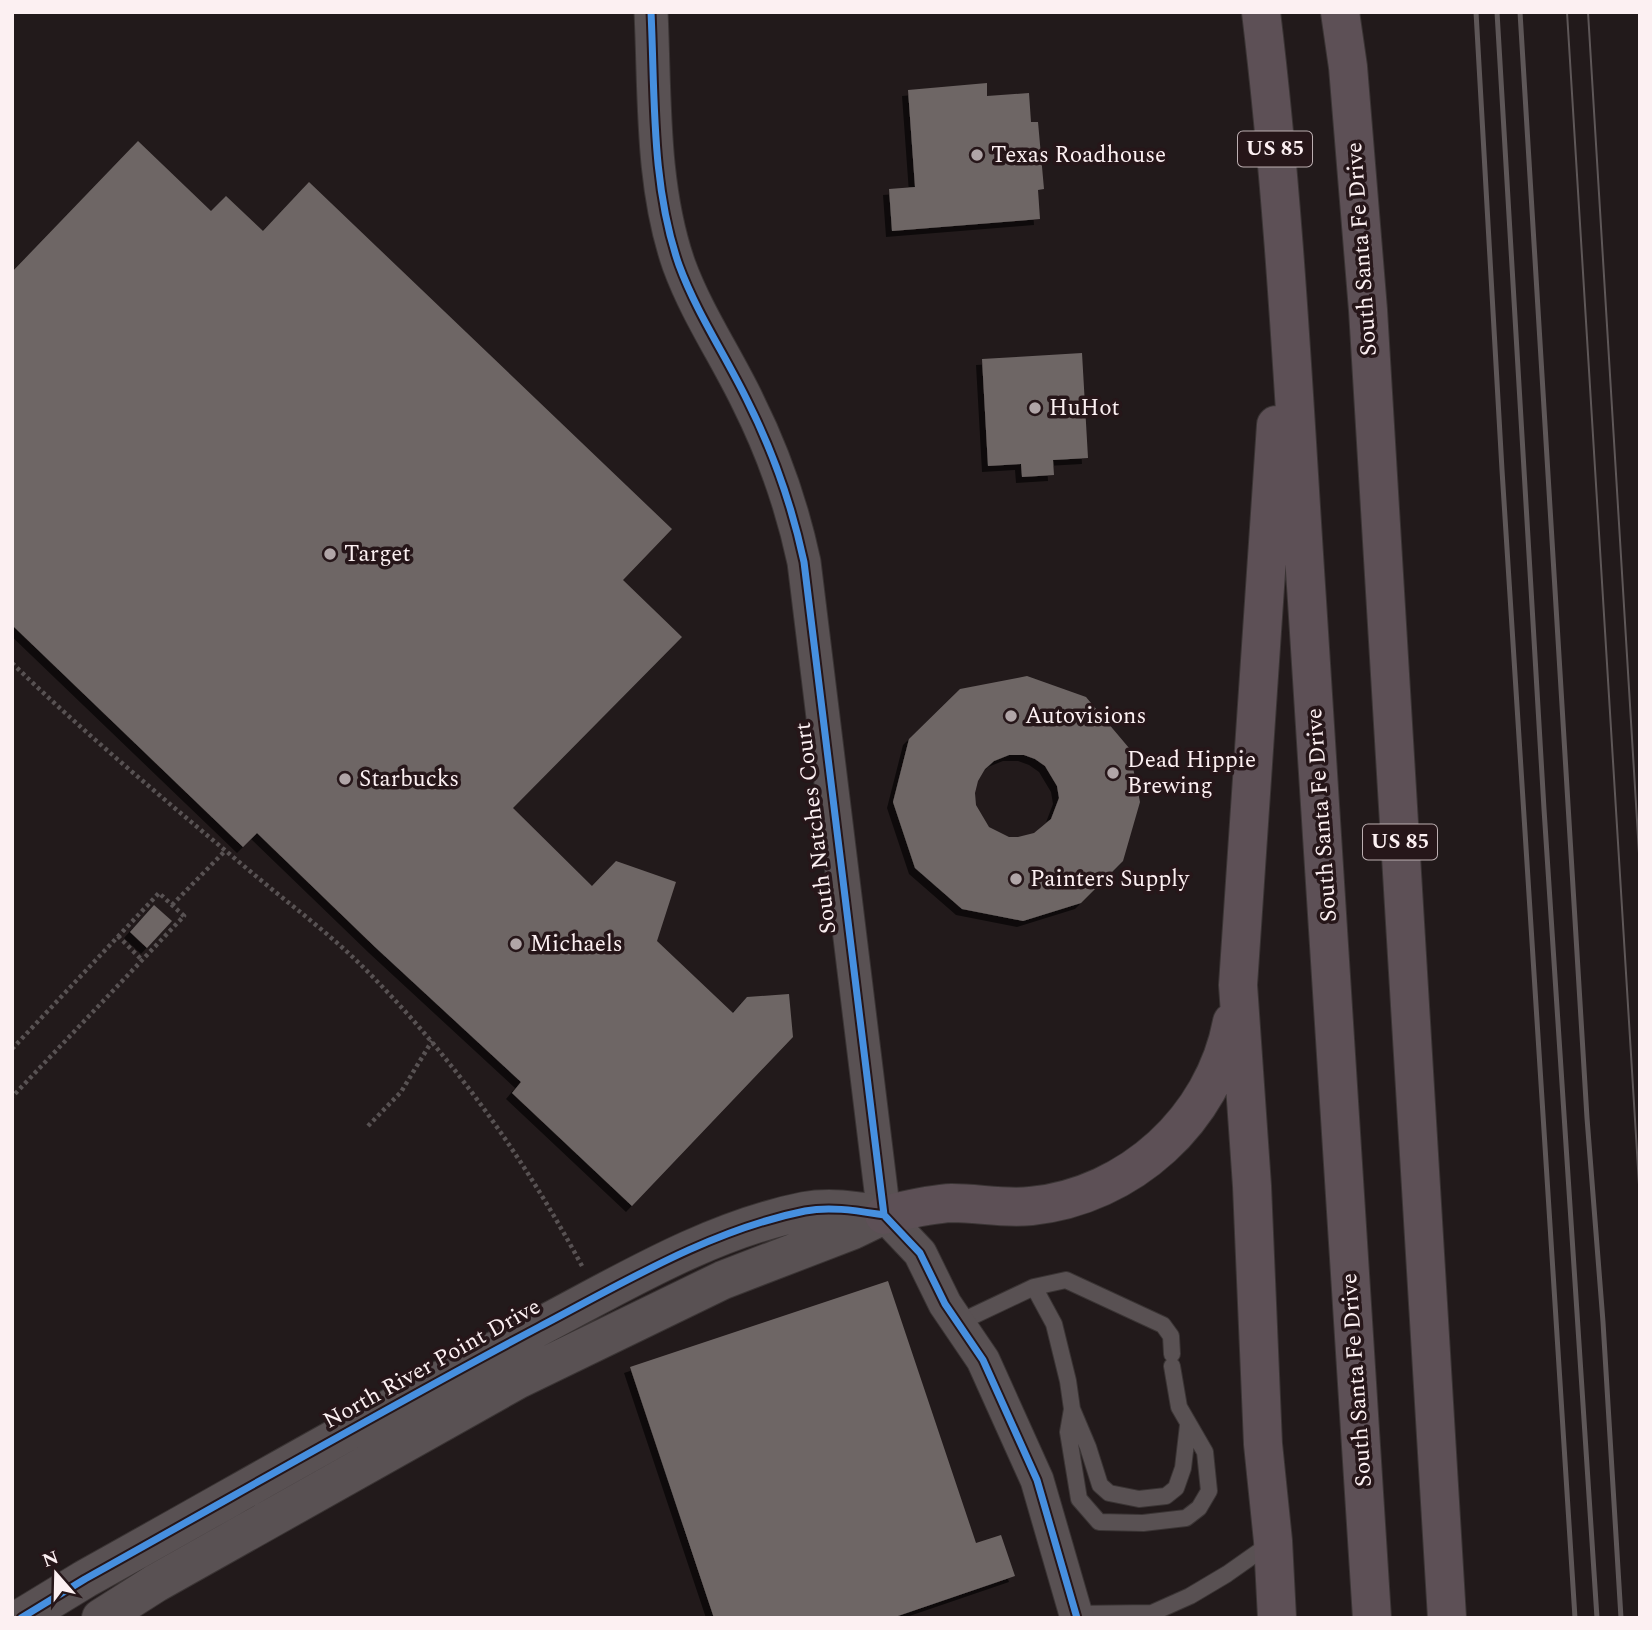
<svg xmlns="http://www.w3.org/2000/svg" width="1652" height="1630" viewBox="0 0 1652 1630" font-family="Spectral,serif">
	<defs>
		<filter id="shadow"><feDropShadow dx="-6" dy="6" stdDeviation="0" flood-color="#0009"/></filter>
	</defs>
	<rect width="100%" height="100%" fill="#221a1b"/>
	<path fill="#6e6665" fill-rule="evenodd" filter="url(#shadow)" d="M987 83V96L1029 93 1031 122H1038L1044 189 1038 190 1040 219 892 231 889 189 915 187 908 90Z
		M138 141 211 211 226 196 263 231 309 182 672 529 623 580 682 637 513 808 592 886 616 861 676 882 657 941 733 1013 747 997 789 994 793 1037 632 1206 512 1093 521 1082 375 947 257 833 243 847 12 625V272Z
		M1082 353 1088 458 1053 460 1054 475 1022 477 1021 464 988 466 982 359Z
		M1027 676 1086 697 1129 748 1140 802 1123 861 1081 903 1023 921 962 909 915 868 893 802 909 739 960 689ZM1009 755H1024L1035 759 1045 766 1057 786 1059 798 1051 819 1034 833 1018 837H1009L989 827 976 805 975 793 978 781 985 769 994 761Z
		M154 905 172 921 147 948 130 932Z
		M888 1281 976 1543 1001 1535 1015 1576 892 1618H714L630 1367Z"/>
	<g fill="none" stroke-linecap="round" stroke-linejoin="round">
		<defs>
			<path id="service" d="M1034 1287 1054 1324 1068 1381 1072 1409 1088 1447 1100 1485 1109 1493 1139 1499 1166 1496 1176 1488 1183 1468 1188 1425
				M958 1323 1034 1287 1066 1280 1163 1325 1171 1336 1172 1354
				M1072 1409 1068 1432 1079 1499 1099 1522 1143 1523 1186 1518 1199 1508 1209 1491 1205 1452 1179 1407 1172 1366
				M1072 1614 1152 1613 1190 1596 1227 1574 1271 1543"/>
			<path id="minor" d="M651 12C655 95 651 185 679 265 697 314 726 356 748 402 774 454 792 506 804 562L884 1215 920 1253 945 1304 983 1360 1037 1480 1077 1618"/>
			<path id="tertiary" d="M21 1618 85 1579C236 1495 386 1408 539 1327 623 1283 710 1230 805 1211 831 1206 858 1211 884 1215
				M101 1618 156 1583 517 1380 723 1280 853 1230 884 1215"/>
			<path id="trunk" d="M1261 12C1285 207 1294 405 1307 601 1330 940 1351 1279 1372 1618
				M1340 12 1348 67 1368 310 1447 1618
				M1276 425 1238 985 1252 1186 1263 1444 1273 1541 1277 1618
				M884 1215C906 1210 929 1204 952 1203 978 1203 1004 1209 1031 1206 1130 1196 1214 1119 1232 1022"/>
		</defs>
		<use href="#service" stroke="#3a3434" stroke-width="18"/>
		<use href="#minor" stroke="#3a3434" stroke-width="35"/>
		<use href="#tertiary" stroke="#3a3434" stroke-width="40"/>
		<use href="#trunk" stroke="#3a3434" stroke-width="40"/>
		<path stroke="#585253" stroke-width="4.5" stroke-dasharray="3.5 3.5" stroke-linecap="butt" d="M12 663C88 737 170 804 251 872 289 904 329 933 364 968 452 1056 523 1156 582 1266
			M172 905 225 851
			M118 936 142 960
			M12 1049 159 893 184 916 12 1097
			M368 1126 401 1092 432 1041"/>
		<use href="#service" stroke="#595153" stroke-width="16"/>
		<use href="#minor" stroke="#595153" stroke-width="33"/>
		<use href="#tertiary" stroke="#595153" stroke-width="38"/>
		<use href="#trunk" stroke="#5d5056" stroke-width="38"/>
		<path stroke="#5e5758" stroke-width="2" d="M1567 12 1640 1201
			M1588 12 1640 870"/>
		<path stroke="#5e5758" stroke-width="5" d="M1476 12 1502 470 1575 1618
			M1497 12 1544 809 1597 1618
			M1520 12 1587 1118 1603 1322 1621 1618"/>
		<defs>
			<path id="cycleway" d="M651 12C655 95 651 185 679 265 697 314 726 356 748 402 774 454 792 506 804 562L884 1215 920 1253 945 1304 983 1360 1037 1480 1077 1618
				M21 1618 85 1579C236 1495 386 1408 539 1327 623 1283 710 1230 805 1211 831 1206 858 1211 884 1215"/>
		</defs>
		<use href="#cycleway" stroke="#261619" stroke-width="11"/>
		<use href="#cycleway" stroke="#468fdf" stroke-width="7"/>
	</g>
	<g fill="#b0a5a7" stroke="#261619" stroke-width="2.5">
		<circle cx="977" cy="155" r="7"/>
		<circle cx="1035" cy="408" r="7"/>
		<circle cx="330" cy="554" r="7"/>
		<circle cx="1011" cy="716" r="7"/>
		<circle cx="1113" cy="773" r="7"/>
		<circle cx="345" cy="779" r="7"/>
		<circle cx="1016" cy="879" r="7"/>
		<circle cx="516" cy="944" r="7"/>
	</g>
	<g text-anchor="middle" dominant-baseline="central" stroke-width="7" stroke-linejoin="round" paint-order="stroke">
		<g fill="#261619" stroke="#bcafb1" stroke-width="2">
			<rect x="1238" y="131.5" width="74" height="35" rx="5"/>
			<rect x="1363" y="824.5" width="74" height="35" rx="5"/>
		</g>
		<g font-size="21" font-weight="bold" fill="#fcf0f2">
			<text x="1275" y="149">US 85</text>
			<text x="1400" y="842">US 85</text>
		</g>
		<g font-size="23" fill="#fcf0f2" stroke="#261619" text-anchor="start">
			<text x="991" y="155">Texas Roadhouse</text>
			<text x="1049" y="408">HuHot</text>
			<text x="344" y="554">Target</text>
			<text x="1025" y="716">Autovisions</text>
			<text x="1127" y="760">Dead Hippie<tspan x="1127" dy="26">Brewing</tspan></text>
			<text x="359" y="779">Starbucks</text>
			<text x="1030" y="879">Painters Supply</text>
			<text x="530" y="944">Michaels</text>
		</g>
		<g font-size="23" fill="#fcf0f2" stroke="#261619">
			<text transform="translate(1362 249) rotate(-94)">South Santa Fe Drive</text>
			<text transform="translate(1322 815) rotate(-94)">South Santa Fe Drive</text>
			<text transform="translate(816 828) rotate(-97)">South Natches Court</text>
			<text transform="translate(432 1364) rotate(-29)">North River Point Drive</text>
			<text transform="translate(1357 1380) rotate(-94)">South Santa Fe Drive</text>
		</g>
	</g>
	<rect width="1652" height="1630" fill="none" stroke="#fcf0f2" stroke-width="28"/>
	<g transform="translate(56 1574) rotate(340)" stroke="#261619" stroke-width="5" paint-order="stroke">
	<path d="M0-5L12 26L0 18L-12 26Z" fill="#fcf0f2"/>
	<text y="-10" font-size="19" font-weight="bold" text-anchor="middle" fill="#fcf0f2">N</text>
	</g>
</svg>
